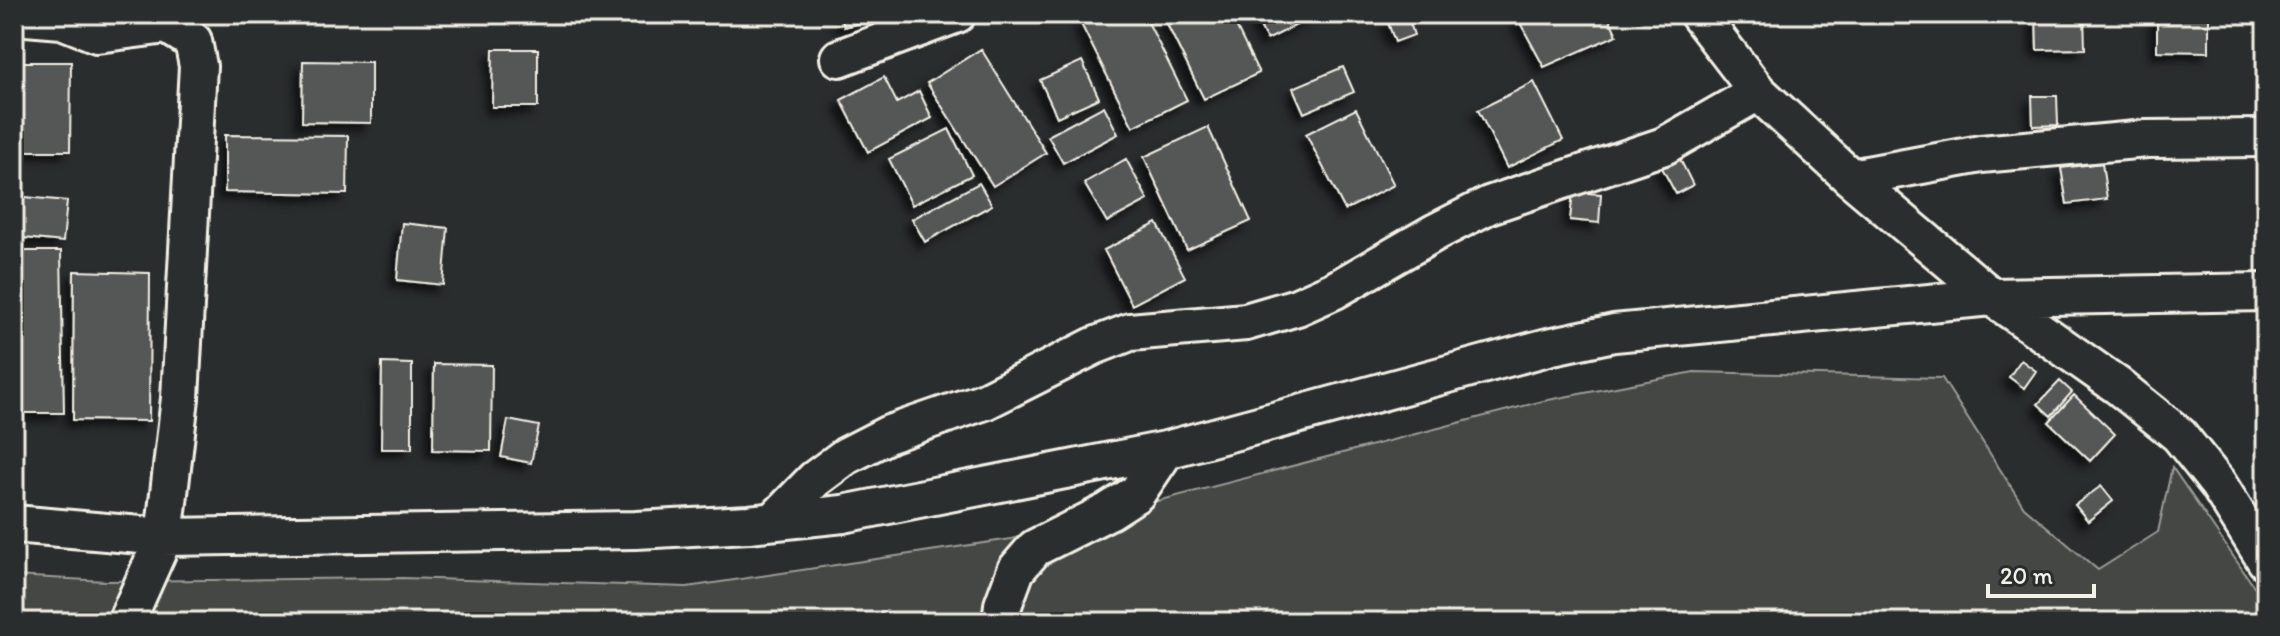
<svg xmlns="http://www.w3.org/2000/svg" width="2280" height="636" viewBox="0 0 2280 636" font-family="Itim,sans-serif">
	<defs>
		<filter id="shadow"><feDropShadow dx="-7" dy="7" stdDeviation="4" flood-color="#0009"/></filter>
	</defs>
	<rect width="100%" height="100%" fill="#2a2d2e"/>
	<filter id="ink" filterUnits="userSpaceOnUse"><feTurbulence type="fractalNoise" baseFrequency=".0125" numOctaves="2"/><feDisplacementMap in="SourceGraphic" scale="16" xChannelSelector="R" yChannelSelector="G"/><feConvolveMatrix kernelMatrix="1 2 1 2 8 2 1 2 1" color-interpolation-filters="sRGB"/></filter>
	<g filter="url(#ink)">
		<path fill="#444645" stroke="#9c9c96" stroke-width="2" d="M1694 372 1942 378 2024 507 2098 570 2158 532 2172 467 2266 604V622H14V576L106 581 403 578 687 587 1011 539 1543 401Z"/>
		<path fill="#555756" stroke="#f4f1e8" stroke-width="2" filter="url(#shadow)" d="M840 14H865L867 21 844 27Z
			M1101 14H1144L1187 100 1133 127 1081 24Z
			M1162 14H1230L1259 73 1204 99Z
			M1254 14H1318L1267 40Z
			M1407 14 1414 35 1395 42 1387 20Z
			M1529 14H1607L1617 35 1544 67 1518 19Z
			M2036 14H2084L2085 49 2037 50Z
			M2157 14H2209V52L2157 51Z
			M493 49H538V107H492Z
			M981 49 1046 153 993 186 927 83Z
			M303 61 371 62V123L302 122Z
			M1082 61 1099 98 1057 117 1040 80Z
			M14 62H71L70 151H14Z
			M1343 67 1354 92 1304 113 1293 88Z
			M884 77 897 103 919 91 932 118 868 152 841 100Z
			M1534 82 1563 140 1507 168 1478 110Z
			M2032 96H2057L2058 125 2033 126Z
			M1104 106 1118 134 1063 163 1048 136Z
			M1356 109 1394 185 1345 210 1306 134Z
			M1208 127 1251 221 1187 250 1144 157Z
			M949 129 972 175 912 205 889 159Z
			M225 135 348 136 347 194 225 192Z
			M1679 157 1693 185 1676 194 1661 166Z
			M1126 159 1148 200 1107 222 1084 183Z
			M2102 163 2107 199 2067 204 2061 168Z
			M979 183 992 205 925 242 912 219Z
			M1573 192 1601 194 1599 223 1570 220Z
			M14 196 67 201 63 242 14 237Z
			M402 223 448 228 443 285 397 280Z
			M1157 223 1185 277 1132 305 1104 250Z
			M14 251H61L64 413H14Z
			M74 271 150 273 149 421 73 420Z
			M2021 360 2036 371 2024 388 2009 377Z
			M382 363 412 364V449H381Z
			M434 364 492 365 491 451 433 450Z
			M2060 381 2072 392 2051 416 2038 404Z
			M2074 395 2115 434 2090 461 2049 422Z
			M508 420 539 426 531 463 501 457Z
			M2101 486 2113 501 2088 521 2075 505Z"/>
		<g fill="none" stroke-linecap="round" stroke-linejoin="round">
			<defs>
				<path id="minor" d="M1698 14 1758 92 1851 178 1992 297 2118 386 2179 435 2218 484 2266 561
					M14 16 62 20 97 34 167 25 193 41 198 66 180 398 164 537 126 622
					M839 58 957 14
					M1851 178 1981 154 2147 139 2266 138
					M774 521 815 479 846 456 889 434 985 401 1094 346 1130 332 1246 322 1297 307 1335 290 1434 233 1489 205 1664 146 1758 92
					M14 524 164 537 636 530 749 524 843 514 1166 450 1548 347 1614 333 1992 297 2266 292
					M1001 622 1003 605 1016 570 1035 548 1109 511 1137 493 1166 450"/>
			</defs>
			<use href="#minor" stroke="#f4f1e8" stroke-width="42"/>
			<use href="#minor" stroke="#2a2d2e" stroke-width="36"/>
		</g>
	</g>
	<rect width="2280" height="636" fill="none" stroke="#2a2d2e" stroke-width="48"/>
	<rect x="24" y="24" width="2232" height="588" fill="none" stroke="#f4f1e8" stroke-width="3" filter="url(#ink)"/>
	<path d="M1988 584v12h106v-12" fill="none" stroke="#f4f1e8" stroke-width="4"/>
	<text x="2000" y="584" font-size="24" fill="#f4f1e8" stroke="#2a2d2e" stroke-width="6" paint-order="stroke">20 m</text>
</svg>
